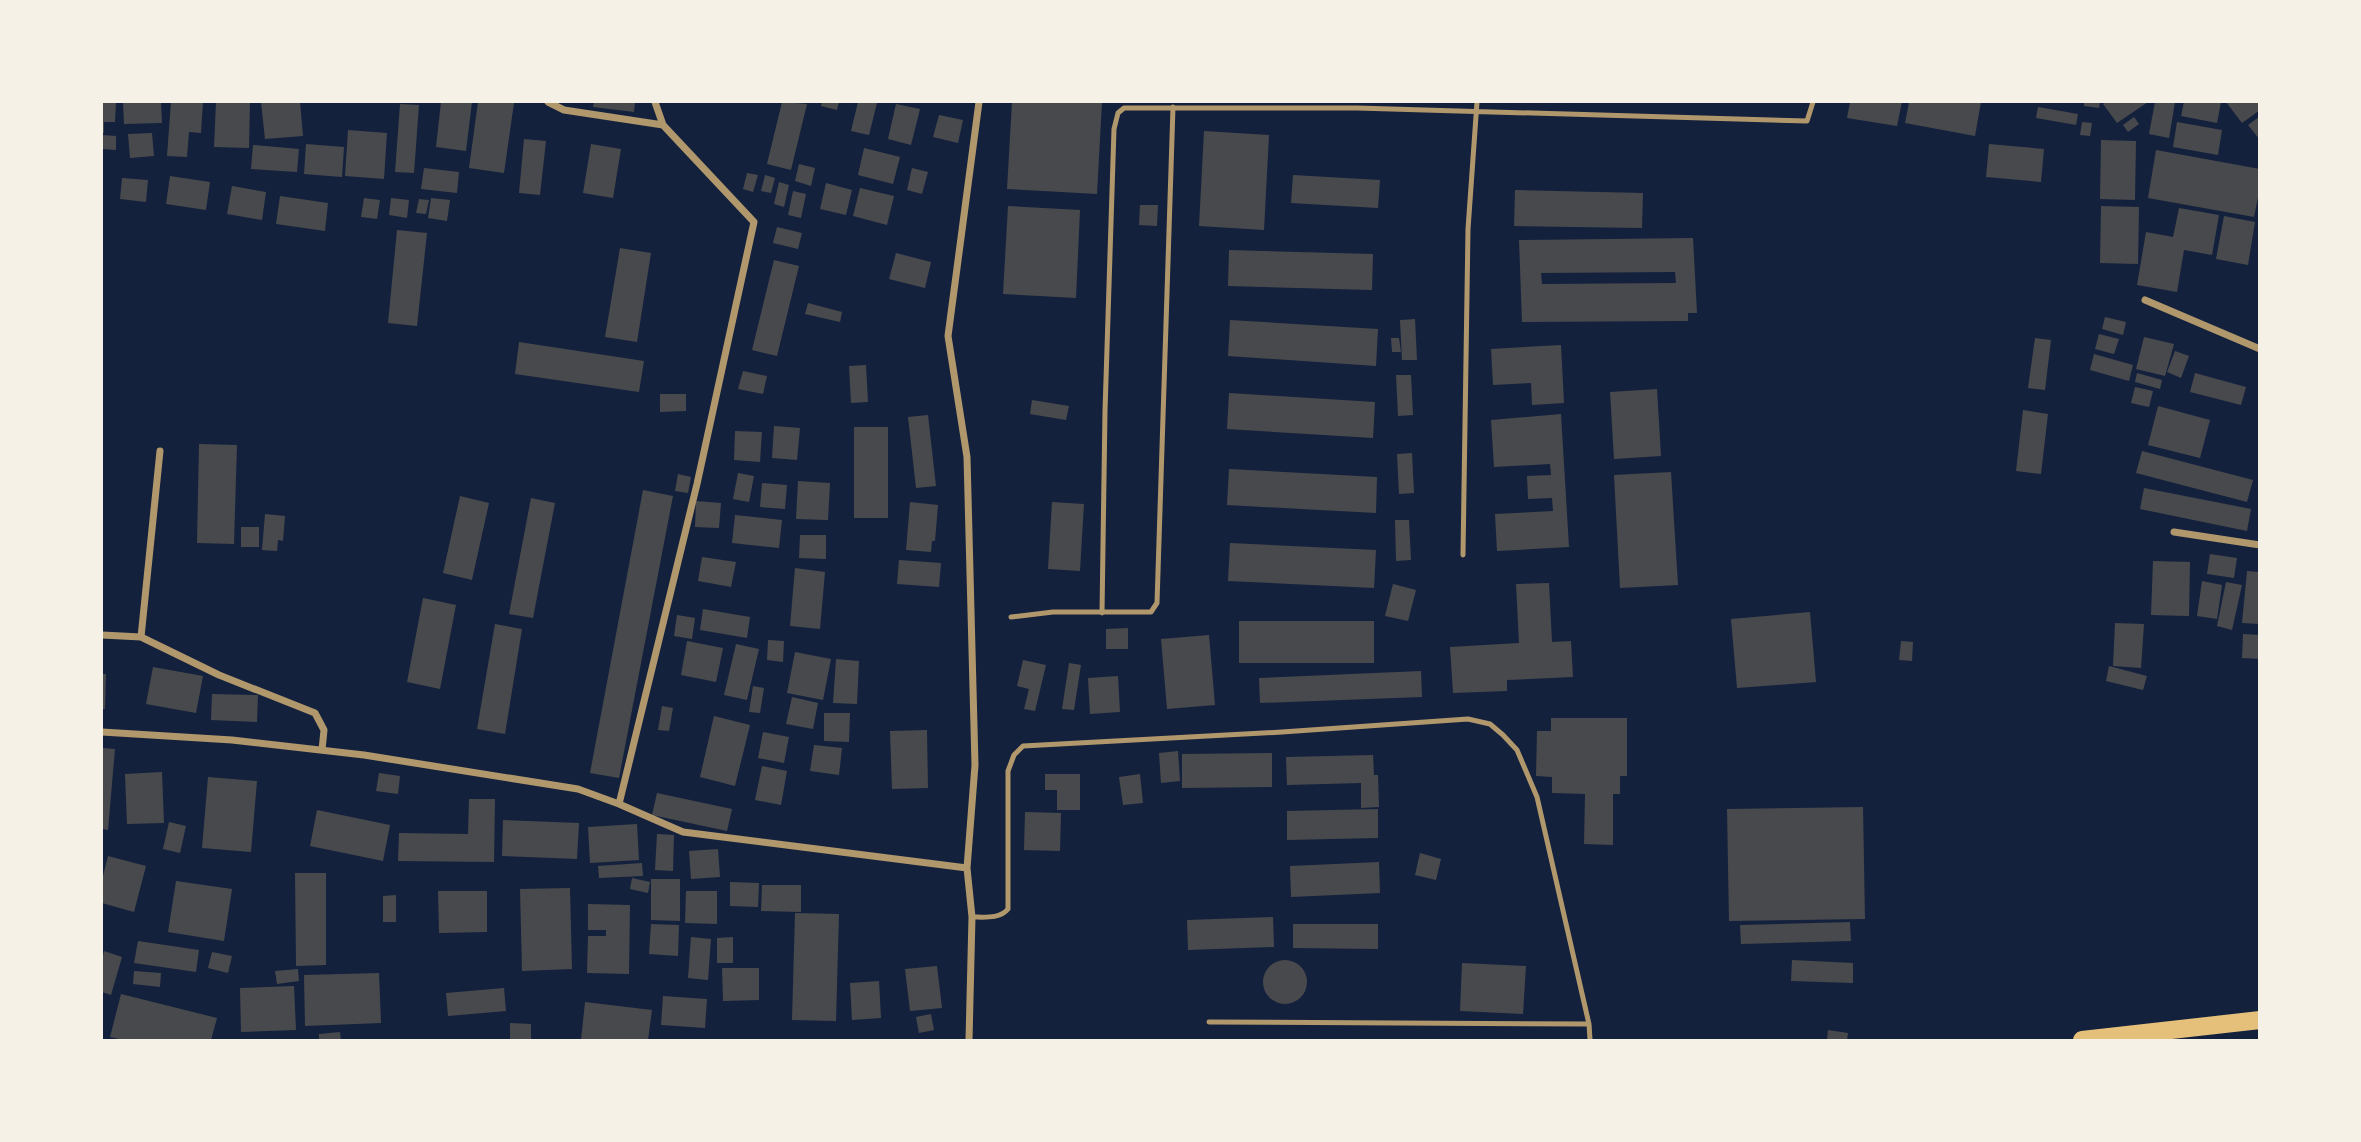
<svg xmlns="http://www.w3.org/2000/svg" width="2361" height="1142" viewBox="0 0 2361 1142" font-family="Inter,sans-serif">
	<rect width="100%" height="100%" fill="#14213d"/>
	<path fill="#48494c" fill-rule="evenodd" d="M102 102H116L115 122H104V133H102Z
		M123 102H161L162 123 124 124Z
		M171 102H203L201 133 189 132 187 157 167 156Z
		M216 102H250L249 148 214 147Z
		M261 102H300L303 136 265 139Z
		M441 102H472L466 151 436 147Z
		M478 102 514 103 504 173 469 168Z
		M594 102H635L634 112 593 107Z
		M782 102 807 104 791 170 767 164Z
		M822 102H839L837 110 821 106Z
		M858 102 877 103 869 135 851 131Z
		M1012 102H1102L1097 194 1007 189Z
		M1850 102H1902L1897 126 1847 118Z
		M1909 102H1981L1975 136 1905 123Z
		M2084 102H2100L2099 108 2084 106Z
		M2106 102H2148L2117 123 2103 104Z
		M2155 102H2175L2169 138 2149 134Z
		M2184 102H2221L2217 123 2181 116Z
		M2226 102H2258L2260 110 2242 123Z
		M400 104 419 105 414 173 395 172Z
		M896 104 920 109 911 145 888 139Z
		M2038 107 2078 114 2076 125 2036 118Z
		M939 115 963 120 958 143 933 137Z
		M2260 116V140L2248 125Z
		M2134 117 2139 124 2128 132 2123 125Z
		M2082 122 2092 123 2090 136 2080 135Z
		M2177 122 2222 130 2218 155 2173 147Z
		M348 130 387 133 384 179 345 176Z
		M1204 131 1269 135 1264 230 1199 226Z
		M152 133 154 156 130 158 128 134Z
		M102 135 116 136V150L102 149Z
		M524 139 546 141 540 195 519 193Z
		M2101 140 2136 141 2135 200 2100 199Z
		M306 144 344 147 342 177 304 174Z
		M591 144 621 149 613 198 583 193Z
		M1989 144 2044 149 2041 182 1986 177Z
		M253 145 299 149 297 172 251 169Z
		M864 148 900 157 893 184 858 175Z
		M2156 150 2260 169V188L2254 217 2148 198Z
		M799 164 815 168 811 186 795 181Z
		M424 168 459 172 457 193 421 189Z
		M912 168 928 172 922 194 907 190Z
		M747 173 758 175 753 192 743 189Z
		M765 175 775 178 771 193 761 191Z
		M1293 175 1380 180 1378 208 1291 203Z
		M170 176 210 182 206 210 166 204Z
		M122 178 148 180 146 202 120 199Z
		M779 182 789 185 784 207 774 204Z
		M826 183 852 190 846 215 820 209Z
		M232 186 266 192 262 220 227 214Z
		M860 188 894 196 887 225 853 216Z
		M1515 190 1643 193 1642 228 1514 226Z
		M793 191 806 194 801 218 788 215Z
		M280 196 328 203 325 231 276 224Z
		M364 198 380 200 377 219 361 217Z
		M391 198 409 200 407 218 389 215Z
		M431 198 450 200 447 221 428 218Z
		M419 199 429 200 426 214 416 213Z
		M1140 205H1158L1157 226 1139 225Z
		M1008 206 1080 210 1076 298 1003 294Z
		M2101 206 2139 207 2138 264 2100 263Z
		M2179 208 2219 215 2212 255 2184 250 2177 292 2137 285 2146 232 2173 237Z
		M2224 216 2255 222 2248 265 2216 259Z
		M777 227 802 233 798 249 773 243Z
		M397 230 427 233 417 326 388 323Z
		M1693 238 1697 313H1688V321L1522 322 1519 240ZM1675 272 1676 283 1542 284 1541 273Z
		M620 248 651 253 637 342 605 337Z
		M1229 250 1373 254 1372 290 1228 286Z
		M896 253 931 262 925 288 889 279Z
		M774 260 799 266 777 356 752 350Z
		M808 303 842 312 840 322 805 314Z
		M2105 317 2126 322 2123 335 2102 329Z
		M1415 319 1417 360H1402L1400 320Z
		M1230 320 1378 329 1376 366 1228 356Z
		M2099 334 2119 339 2114 354 2095 349Z
		M2144 337 2174 344 2165 376 2136 369Z
		M1391 338H1399L1401 352H1392Z
		M2035 338 2051 340 2045 390 2028 388Z
		M519 342 644 361 639 392 515 374Z
		M1561 345 1564 403 1532 405 1531 383 1493 385 1491 349Z
		M2175 351 2189 356 2181 378 2167 372Z
		M2094 354 2133 365 2129 381 2090 370Z
		M866 365 868 402 851 403 849 366Z
		M743 371 767 376 763 394 738 389Z
		M2137 373 2162 380 2160 389 2135 382Z
		M2195 373 2246 387 2241 405 2190 392Z
		M1396 375H1411L1413 415 1398 416Z
		M2135 387 2153 391 2149 407 2131 403Z
		M1657 389 1661 456 1614 459 1610 392Z
		M1229 393 1375 402 1373 438 1227 429Z
		M660 394H686V411L660 412Z
		M1032 400 1069 406 1066 420 1030 414Z
		M2158 406 2210 420 2200 458 2148 445Z
		M2023 410 2048 414 2041 474 2016 471Z
		M1561 414 1569 547 1497 551 1495 514 1553 511 1552 498 1528 499 1527 476 1551 475 1550 464 1494 467 1491 420Z
		M928 415 936 486 916 488 908 417Z
		M774 426 800 428 797 460 772 458Z
		M854 427H888V518H854Z
		M735 431 762 432 760 462 734 460Z
		M199 444 237 445 234 544 197 543Z
		M2142 451 2253 480 2247 502 2136 473Z
		M1412 453 1414 493 1399 494 1397 454Z
		M1229 469 1377 477 1376 513 1227 505Z
		M1671 472 1678 585 1620 588 1614 475Z
		M738 473 754 476 749 502 733 499Z
		M678 474 691 477 688 493 675 491Z
		M798 481 830 483 828 520 796 519Z
		M762 483 787 485 785 509 760 507Z
		M2144 488 2251 509 2247 531 2140 509Z
		M643 490 673 496 619 778 590 773Z
		M460 496 489 503 472 580 443 573Z
		M531 498 555 503 533 618 509 614Z
		M696 501 721 503 719 528 695 527Z
		M910 502 938 505 935 541H932L931 552 906 550Z
		M1052 502 1084 504 1080 571 1048 569Z
		M265 514 285 516 283 541 278 540 277 551 262 550Z
		M735 515 782 520 779 548 732 543Z
		M1395 520H1409L1411 560 1396 561Z
		M241 527H259V547H241Z
		M800 535H826V559L799 558Z
		M1230 543 1376 550 1374 588 1228 581Z
		M2210 554 2237 558 2234 578 2207 574Z
		M702 557 736 562 731 587 698 581Z
		M899 560 941 563 939 587 897 584Z
		M2153 561 2190 562 2189 616 2151 615Z
		M795 568 825 572 820 629 790 626Z
		M2247 571 2260 572V624L2242 623Z
		M2202 581 2222 585 2217 619 2197 616Z
		M2226 582 2242 585 2232 630 2217 626Z
		M1549 583 1552 642 1571 641 1573 677 1507 680V691L1453 693 1450 647 1519 643 1516 584Z
		M1393 584 1416 590 1408 621 1385 616Z
		M423 598 456 605 440 689 407 682Z
		M703 609 750 617 747 638 700 630Z
		M1810 612 1816 682 1737 688 1731 619Z
		M677 615 695 618 692 639 674 636Z
		M1239 621H1374V663H1239Z
		M2115 623 2144 624 2141 668 2113 666Z
		M495 624 522 629 505 734 477 729Z
		M1128 628V649H1106V629Z
		M2243 634 2260 635V659L2242 658Z
		M1209 635 1215 705 1167 709 1161 639Z
		M768 640 784 641 783 662 767 660Z
		M687 641 723 648 716 682 681 675Z
		M1901 641 1913 642 1912 661 1899 660Z
		M736 644 759 649 747 700 724 695Z
		M795 652 831 659 823 700 787 693Z
		M836 659 859 661 857 704 833 703Z
		M1023 660 1046 665 1035 711 1024 709 1029 689 1017 686Z
		M1069 663 1081 665 1074 710 1062 709Z
		M2109 666 2147 676 2143 690 2106 681Z
		M153 667 203 676 196 713 146 704Z
		M1421 671 1422 697 1260 703 1259 678Z
		M102 674H106L105 709H102Z
		M1118 676 1120 712 1090 714 1088 678Z
		M753 686 764 688 760 713 749 712Z
		M212 694 258 695 257 722 211 720Z
		M792 697 818 703 813 729 786 724Z
		M662 706 673 708 669 731 658 730Z
		M824 713H850L849 742 824 741Z
		M714 716 750 725 735 786 700 777Z
		M1551 718H1627V776H1620V794H1613V845L1584 844 1585 794 1552 793V777L1536 776 1537 731H1551Z
		M927 730 928 788 892 789 890 731Z
		M763 732 789 737 784 763 758 758Z
		M814 745 842 748 839 775 810 771Z
		M102 748 115 749 108 830 102 829Z
		M1178 751 1180 781 1161 783 1159 753Z
		M1272 753V787L1182 788V754Z
		M1373 755 1374 775H1378L1379 807 1361 808V783L1287 785 1286 757Z
		M762 766 787 771 781 805 755 800Z
		M162 772 164 823 127 824 125 774Z
		M379 773 400 776 398 794 376 791Z
		M1045 774H1080V810H1057V790H1045Z
		M1140 774 1143 803 1123 805 1119 777Z
		M208 777 257 781 251 852 202 848Z
		M657 793 732 809 727 831 652 815Z
		M469 799H495L494 862 398 861 399 833 468 834Z
		M1863 807 1865 919 1729 921 1727 809Z
		M1378 809V838L1287 840V811Z
		M317 810 390 825 383 861 310 846Z
		M1025 812 1061 813 1060 851 1024 850Z
		M503 820 579 823 577 859 502 856Z
		M169 822 186 826 180 853 163 849Z
		M637 824 639 860 590 863 588 827Z
		M657 834 674 835 673 871 655 870Z
		M718 849 720 877 691 879 689 851Z
		M1420 853 1441 859 1436 880 1415 875Z
		M108 856 146 866 134 912 102 903V880Z
		M1379 862 1380 893 1291 897 1290 866Z
		M642 863 643 876 599 878 598 866Z
		M295 873H326V965L296 966Z
		M632 878 650 882 648 893 630 889Z
		M651 879H680V921L651 920Z
		M176 881 232 889 224 941 168 932Z
		M730 882 759 883 758 907 730 906Z
		M762 885H801V912L761 911Z
		M570 888 572 969 522 971 520 889Z
		M438 891H487V932L439 933Z
		M686 891H717V924L685 923Z
		M396 895V922H383V896Z
		M588 904 630 905 629 974 587 973 588 936H606V930H588Z
		M795 913 839 914 836 1021 792 1020Z
		M1273 917 1274 947 1188 950 1187 920Z
		M1850 922 1851 941 1741 944 1740 925Z
		M651 924 679 925 678 956 649 954Z
		M1293 924H1378V949L1293 948Z
		M691 937 711 939 708 980 688 978Z
		M733 937V963H717V938Z
		M138 941 199 950 196 972 134 963Z
		M104 951 122 957 111 995 102 992V961Z
		M212 952 232 956 228 973 208 968Z
		M1263 982a22 22 0 1 1 44 0a22 22 0 1 1-44 0Z
		M1792 960 1853 963V983L1791 981Z
		M1462 963 1526 966 1523 1014 1460 1011Z
		M937 966 942 1008 910 1011 905 969Z
		M722 968H759V1000L723 1001Z
		M298 969 299 981 277 984 275 971Z
		M134 971 161 973 160 987 133 984Z
		M379 973 381 1023 305 1026 304 975Z
		M879 981 881 1018 852 1020 850 983Z
		M294 986 296 1030 241 1032 240 988Z
		M504 988 506 1011 448 1016 446 993Z
		M121 994 217 1018 211 1040H124L110 1037Z
		M663 996 707 999 705 1028 661 1025Z
		M585 1002 652 1010 648 1040H581Z
		M931 1014 934 1030 919 1033 916 1017Z
		M510 1023 531 1024V1040H510Z
		M1828 1030 1848 1033 1847 1040H1827Z
		M340 1032 341 1040H319V1034Z"/>
	<g fill="none" stroke-linecap="round" stroke-linejoin="round">
		<path stroke="#b1986c" stroke-width="5" d="M1463 555 1468 229 1477 102
			M1102 613 1105 411 1114 129 1118 113 1124 108H1357L1807 121 1813 102
			M1011 617 1053 612H1151L1157 603 1173 107
			M972 917C985 917 1000 919 1008 909V771L1014 755 1023 746 1282 732 1468 719 1490 724 1503 735 1517 750 1537 797 1589 1024 1590 1040
			M1209 1022 1589 1024"/>
		<path stroke="#b1986c" stroke-width="7" d="M548 102 564 110 663 125
			M2145 300 2260 349
			M2174 532 2260 545
			M102 635 141 637 219 675 315 713 324 730 322 750
			M141 637 160 451
			M102 732 232 740 364 755 578 789 619 804 697 484 754 222 663 125 655 102
			M619 804 683 832 967 868
			M969 1040 972 917 967 868 975 765 967 457 948 336 979 102"/>
		<path stroke="#e5c07b" stroke-width="18" d="M2082 1040 2260 1020"/>
	</g>
	<rect width="2361" height="1142" fill="none" stroke="#f6f1e7" stroke-width="206"/>
</svg>
